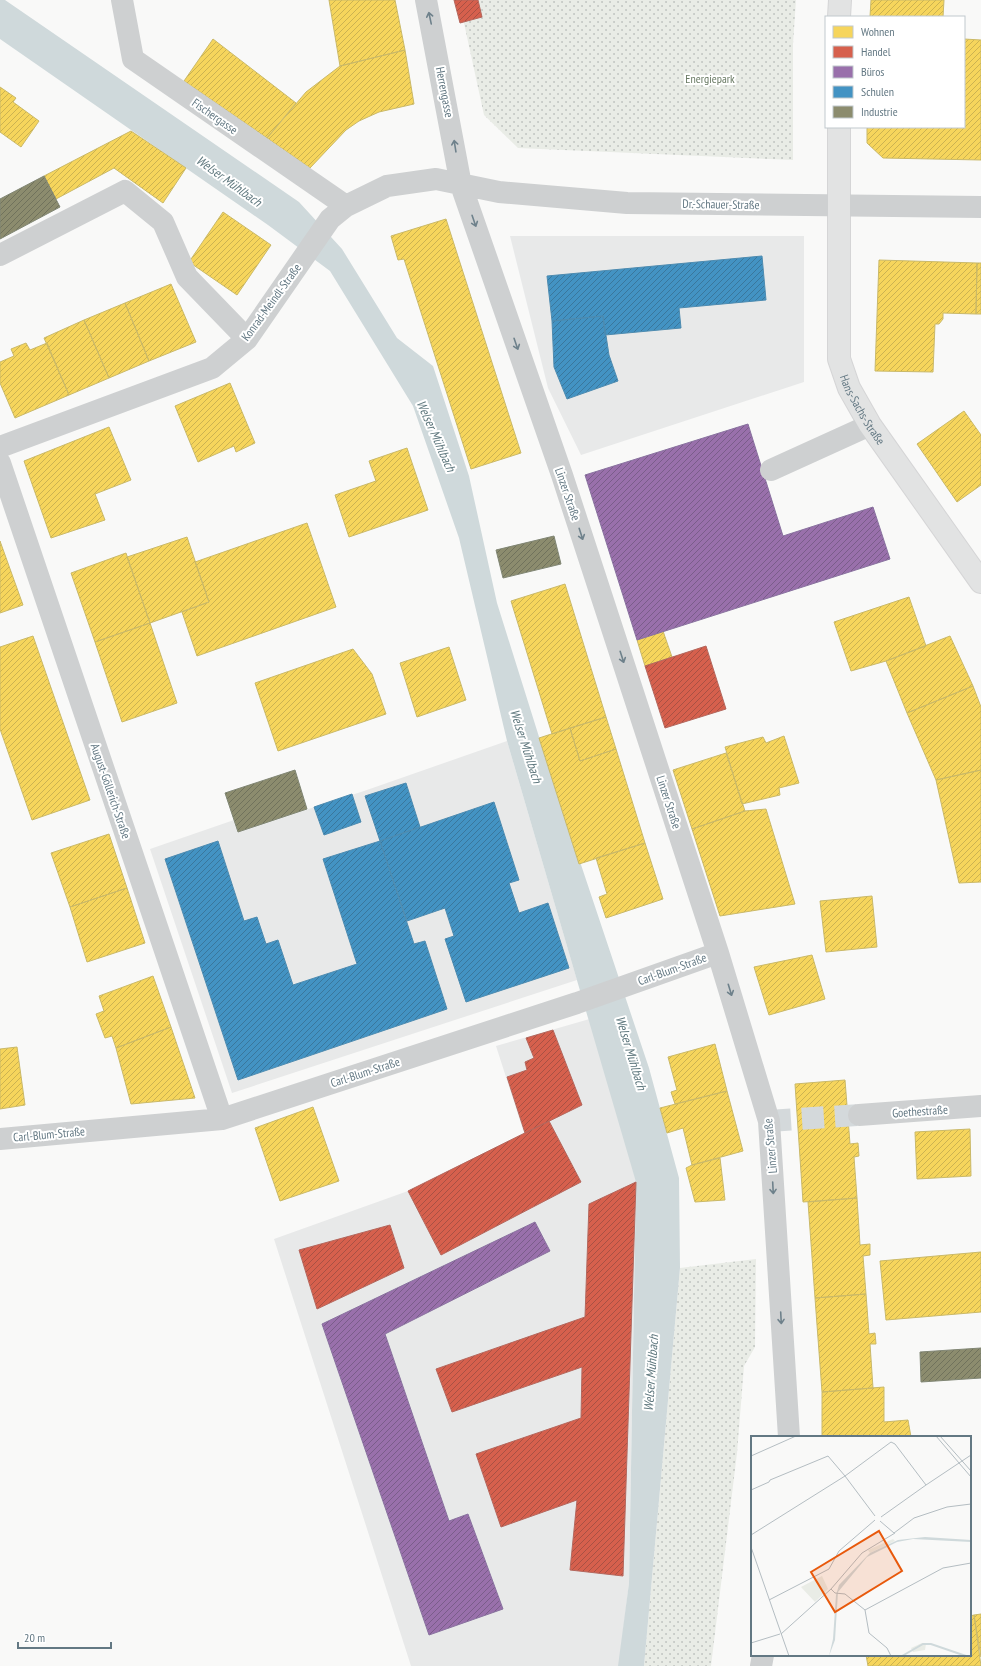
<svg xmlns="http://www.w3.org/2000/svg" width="981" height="1666" viewBox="0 0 981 1666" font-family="'PT Sans Narrow',sans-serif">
	<defs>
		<pattern id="park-dots" width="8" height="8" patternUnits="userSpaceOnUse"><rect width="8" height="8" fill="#e9ece6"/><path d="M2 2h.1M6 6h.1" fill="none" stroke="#c0c4c0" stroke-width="1.8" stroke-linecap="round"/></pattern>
		<pattern id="homes-hatch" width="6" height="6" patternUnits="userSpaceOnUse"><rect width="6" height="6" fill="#f6d55c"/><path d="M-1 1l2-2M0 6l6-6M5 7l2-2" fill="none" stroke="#cbb251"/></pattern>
		<pattern id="shops-hatch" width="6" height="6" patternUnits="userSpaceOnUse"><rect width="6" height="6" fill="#d6604d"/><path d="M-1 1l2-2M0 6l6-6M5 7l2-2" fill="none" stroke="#a85144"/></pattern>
		<pattern id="offices-hatch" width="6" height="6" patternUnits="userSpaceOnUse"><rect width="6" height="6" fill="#9970ab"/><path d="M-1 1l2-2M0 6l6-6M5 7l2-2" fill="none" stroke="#7a5d8a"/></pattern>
		<pattern id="schools-hatch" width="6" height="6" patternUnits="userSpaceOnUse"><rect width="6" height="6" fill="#4393c3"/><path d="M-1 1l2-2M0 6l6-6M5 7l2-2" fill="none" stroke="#3a779c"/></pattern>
		<pattern id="industry-hatch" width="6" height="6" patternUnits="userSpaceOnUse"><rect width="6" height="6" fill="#8c8c6e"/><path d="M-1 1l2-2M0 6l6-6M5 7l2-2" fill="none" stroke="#70725c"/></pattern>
	</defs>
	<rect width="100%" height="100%" fill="#f9f9f8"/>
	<path fill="#e8e9e9" d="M510 236H804V382L581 455 548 388Z
		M507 741 577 980 232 1093 150 849 234 820 238 832 364 791Z
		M600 1016 644 1171 636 1182 629 1583 619 1666H411L274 1239 408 1191 524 1133 496 1046Z"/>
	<path fill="url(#park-dots)" d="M459 0H796L793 44V160L518 148 484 115Z
		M756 1259 755 1347 744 1366 737 1453 711 1666H644L680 1268Z"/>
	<path fill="#cfd9db" d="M0 0H5L299 202 342 249 397 338 433 366 469 476 497 603 551 775 649 1068 679 1178 680 1268 644 1666H618L629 1583 636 1182 507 741 459 538 413 406 330 271 268 225 0 39Z"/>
	<path fill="url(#homes-hatch)" stroke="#cab968" d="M329 0H395L405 50 340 66Z
		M871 0H944L943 17H870Z
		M213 39 296 103 267 138 184 81Z
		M964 39 981 40V160L883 158 867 143V127H964Z
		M405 50 414 104 379 112 359 121 346 130 310 168 267 138 306 92 340 66Z
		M0 87 16 98 13 102 39 121 21 147 0 132Z
		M131 131 186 168 163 203 114 168 56 199 44 176Z
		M223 212 271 245 237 295 189 262Z
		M446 219 521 453 471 469 404 259 398 260 391 236Z
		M879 260 977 263 976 314 943 313V319L939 324H935L933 372 875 371Z
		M977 263H981V314H976Z
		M171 284 196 342 149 361 125 303Z
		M125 303 149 361 109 378 84 320Z
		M84 320 109 378 69 395 44 338Z
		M26 343 30 350 47 343 69 395 15 418 0 383V362L14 356 11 349Z
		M230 383 255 443 236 452 234 446 198 462 175 406Z
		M964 411 981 435V485L957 502 917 444Z
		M109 427 131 480 95 494 105 520 51 538 24 461Z
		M407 448 428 510 349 537 335 495 376 481 369 461Z
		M307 523 336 607 197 656 182 612 209 602 195 562Z
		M187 537 209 602 150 623 127 557Z
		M0 541 23 605 0 613Z
		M126 553 150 623 95 642 71 573Z
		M565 584 606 717 552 734 511 601Z
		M909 597 926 646 886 661 851 671 834 622Z
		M150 623 177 703 122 722 95 642Z
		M663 631 672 657 645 666 637 640Z
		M33 636 90 800 32 820 0 729V647Z
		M950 636 973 686 907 713 886 661Z
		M449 647 466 700 417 717 400 663Z
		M353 649 372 674 386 714 278 751 255 683Z
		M973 686 981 707V770L936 780 907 713Z
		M606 717 616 749 580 761 570 728Z
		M570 728 580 761 616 749 645 843 579 864 539 738Z
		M784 736 799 783 779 788 780 795 742 804 725 747 763 737 766 743Z
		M726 753 745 811 692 829 673 770Z
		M981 770V882L959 883 936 780Z
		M766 809 795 904 720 916 692 829 745 811Z
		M109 834 127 888 70 907 51 853Z
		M645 843 663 899 606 918 599 897 607 894 596 858Z
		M127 888 145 943 87 962 70 907Z
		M872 896 877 947 826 952 820 901Z
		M812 955 825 999 769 1015 754 967Z
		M153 976 171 1027 116 1048 112 1036 105 1038 96 1014 104 1011 99 996Z
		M171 1027 195 1098 131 1104 116 1048Z
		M715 1044 727 1091 675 1104 671 1092 677 1090 668 1057Z
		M17 1047 25 1105 0 1109V1049Z
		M845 1080 850 1144 858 1143 859 1156 854 1157 857 1198 803 1202 795 1084Z
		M727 1091 743 1151 692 1165 683 1128 667 1133 660 1108Z
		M313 1107 339 1181 280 1201 255 1128Z
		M970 1129 971 1176 917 1179 915 1132Z
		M720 1158 725 1200 695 1202 686 1168 692 1165Z
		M857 1198 860 1245 870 1244V1255L863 1256 866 1294 815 1298 808 1202Z
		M981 1252V1312L886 1320 880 1261Z
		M866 1294 869 1334 875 1333 876 1344H870L873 1388 822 1392 815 1298Z
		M884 1387V1422L908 1420 911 1437H822V1392Z
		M981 1614V1657L974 1615Z
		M974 1615 981 1666H868L866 1655H970V1616Z"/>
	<path fill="url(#shops-hatch)" stroke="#b4675d" d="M454 0H478L482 17 460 23Z
		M706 646 726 709 665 728 645 666Z
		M553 1030 582 1105 525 1133 507 1077 527 1070 525 1062 534 1058 526 1038Z
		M549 1121 581 1182 441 1255 408 1191Z
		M636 1182 623 1576 570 1570 577 1500 501 1527 476 1454 581 1418 582 1367 452 1412 436 1369 585 1317 589 1204Z
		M390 1225 404 1268 317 1309 299 1250Z"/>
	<path fill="url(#offices-hatch)" stroke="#89729f" d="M748 424 783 536 873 507 890 559 637 640 585 475Z
		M535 1222 550 1251 385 1334 449 1521 468 1514 503 1609 429 1635 322 1324Z"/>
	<path fill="url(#schools-hatch)" stroke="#4d8bb0" d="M762 256 766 300 679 308 681 328 605 335 603 316 552 321 547 276Z
		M603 316 609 355 618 381 567 399 554 367 552 321Z
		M406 783 420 827 380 841 365 796Z
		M352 794 361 822 324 835 314 807Z
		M494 802 519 880 509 883 519 913 548 903 569 968 466 1002 445 939 454 936 445 908 407 921 380 841Z
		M218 841 244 921 257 917 266 944 278 940 293 985 357 964 323 859 380 841 414 944 425 941 447 1009 238 1080 165 859Z"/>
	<path fill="url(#industry-hatch)" stroke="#808674" d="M44 176 60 207 0 239V199Z
		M554 536 561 564 503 578 496 550Z
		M295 770 307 809 238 832 225 793Z
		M981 1348V1378L921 1382 920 1352Z"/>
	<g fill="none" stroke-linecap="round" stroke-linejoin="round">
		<path stroke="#d4d9db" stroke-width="22" stroke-dasharray="22 11" stroke-linecap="butt" d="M769 1121 859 1115"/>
		<defs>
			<g id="major">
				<path d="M839 17 840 0"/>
				<path id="s1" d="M839 127V359L849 388 870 425 981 582"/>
			</g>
		</defs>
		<use href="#major" stroke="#d5d5d6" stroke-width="24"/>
		<path stroke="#ced0d1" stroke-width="22" d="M122 0 133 59 346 206
			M426 0 461 185 562 475 718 953 769 1121 789 1437
			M0 255 125 191 163 222 187 277 247 339
			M0 447 212 368 247 339 330 219 346 206 387 186 436 179 499 192 627 203 981 207
			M0 463 222 1119
			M771 470 870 425
			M859 1115 981 1106
			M0 1139 222 1119 577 1003 718 953
			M761 1666 763 1655"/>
		<use href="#major" stroke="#e2e3e3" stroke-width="22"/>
	</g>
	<defs><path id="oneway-shaft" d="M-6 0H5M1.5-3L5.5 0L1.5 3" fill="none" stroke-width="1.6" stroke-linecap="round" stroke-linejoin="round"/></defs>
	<g stroke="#6e818b">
		<use href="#oneway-shaft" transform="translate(430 18) rotate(-102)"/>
		<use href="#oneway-shaft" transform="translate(455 146) rotate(-99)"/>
		<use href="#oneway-shaft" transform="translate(474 221) rotate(71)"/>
		<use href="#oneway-shaft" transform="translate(516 344) rotate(71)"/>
		<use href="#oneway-shaft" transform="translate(581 534) rotate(72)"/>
		<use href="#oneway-shaft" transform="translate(622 657) rotate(72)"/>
		<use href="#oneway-shaft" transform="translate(730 990) rotate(73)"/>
		<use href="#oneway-shaft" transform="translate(773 1188) rotate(87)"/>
		<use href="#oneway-shaft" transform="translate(781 1318) rotate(87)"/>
	</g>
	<g text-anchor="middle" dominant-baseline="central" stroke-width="4" stroke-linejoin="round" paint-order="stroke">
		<g font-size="12" fill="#697a63" stroke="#fff">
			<text x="710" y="78">Energiepark</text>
		</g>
		<g font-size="12" fill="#637883" stroke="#fff">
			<text transform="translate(445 92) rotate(79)">Herrengasse</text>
			<text transform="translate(215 116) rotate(35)">Fischergasse</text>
			<text transform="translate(721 204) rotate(1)">Dr.-Schauer-Straße</text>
			<text transform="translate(271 302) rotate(-54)">Konrad-Meindl-Straße</text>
			<text stroke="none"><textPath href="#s1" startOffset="288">Hans-Sachs-Straße</textPath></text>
			<text transform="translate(568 494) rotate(71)">Linzer Straße</text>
			<text transform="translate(111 791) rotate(71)">August-Göllerich-Straße</text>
			<text transform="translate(669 802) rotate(72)">Linzer Straße</text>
			<text transform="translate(672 969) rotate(-20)">Carl-Blum-Straße</text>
			<text transform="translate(365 1072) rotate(-18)">Carl-Blum-Straße</text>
			<text transform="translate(920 1111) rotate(-4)">Goethestraße</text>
			<text transform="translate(49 1134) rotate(-5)">Carl-Blum-Straße</text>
			<text transform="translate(770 1146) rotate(-95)">Linzer Straße</text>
		</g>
		<g font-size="13" font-style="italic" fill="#5e777d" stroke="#fff">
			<text transform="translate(229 181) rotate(36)">Welser Mühlbach</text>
			<text transform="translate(436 436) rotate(66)">Welser Mühlbach</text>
			<text transform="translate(526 746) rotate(72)">Welser Mühlbach</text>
			<text transform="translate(631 1053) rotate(73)">Welser Mühlbach</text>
			<text transform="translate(651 1373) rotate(-86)">Welser Mühlbach</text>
		</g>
	</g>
	<g transform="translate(751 1436)">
		<rect width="220" height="220" fill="#f9f9f8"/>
		<path d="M171 207 175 208 174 214 162 216 160 212Z" fill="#e9ece6"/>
		<path d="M142 103 144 105 119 117 117 114ZM71 140 77 153 64 166 50 151Z" fill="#e9ece6"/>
		<path d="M174 101 220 104V106L162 103 146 106 116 121 87 156 84 204 78 220 82 203 85 159 88 149 119 117 147 104Z" fill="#cfd9db"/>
		<path fill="none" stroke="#cfd9db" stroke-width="2" d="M151 220 172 208H180L215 220"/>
		<path fill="none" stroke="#b4bdc2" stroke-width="1" d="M185 0 220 41M189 0 220 35M0 20 45 0M94 40 124 80M0 54 18 46 19 44 77 20 94 40M130 81 175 49M129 85 143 97 163 82 196 71 220 68M0 99 94 40 140 6 144 8 175 49 220 19M0 111 38 220M80 153 84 157 94 158 114 174M18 164 78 133 88 115 124 84M114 174 192 132 220 127M114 174 118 197 136 212 140 220M30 198 80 153 111 117 144 97M0 207 29 198"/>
		<path fill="#e8590c" fill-opacity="0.15" stroke="#e8590c" stroke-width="2" d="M128 95 151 135 84 176 60 136Z"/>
		<rect width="220" height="220" fill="none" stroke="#637883" stroke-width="2"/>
	</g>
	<rect x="825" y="16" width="140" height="112" fill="#ffffff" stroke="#c1c9cd"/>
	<rect x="833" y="26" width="20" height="12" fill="#f6d55c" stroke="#c1c9cd"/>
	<text x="861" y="36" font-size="12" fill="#637883">Wohnen</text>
	<rect x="833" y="46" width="20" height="12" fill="#d6604d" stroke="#c1c9cd"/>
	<text x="861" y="56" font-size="12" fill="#637883">Handel</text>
	<rect x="833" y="66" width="20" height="12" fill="#9970ab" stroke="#c1c9cd"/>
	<text x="861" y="76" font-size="12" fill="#637883">Büros</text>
	<rect x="833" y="86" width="20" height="12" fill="#4393c3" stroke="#c1c9cd"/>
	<text x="861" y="96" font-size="12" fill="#637883">Schulen</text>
	<rect x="833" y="106" width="20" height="12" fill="#8c8c6e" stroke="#c1c9cd"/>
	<text x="861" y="116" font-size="12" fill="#637883">Industrie</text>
	<path d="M18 1642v6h93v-6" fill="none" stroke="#637883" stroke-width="2"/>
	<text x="24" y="1642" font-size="12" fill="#637883" stroke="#ffffff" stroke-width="3" paint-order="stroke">20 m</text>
</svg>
